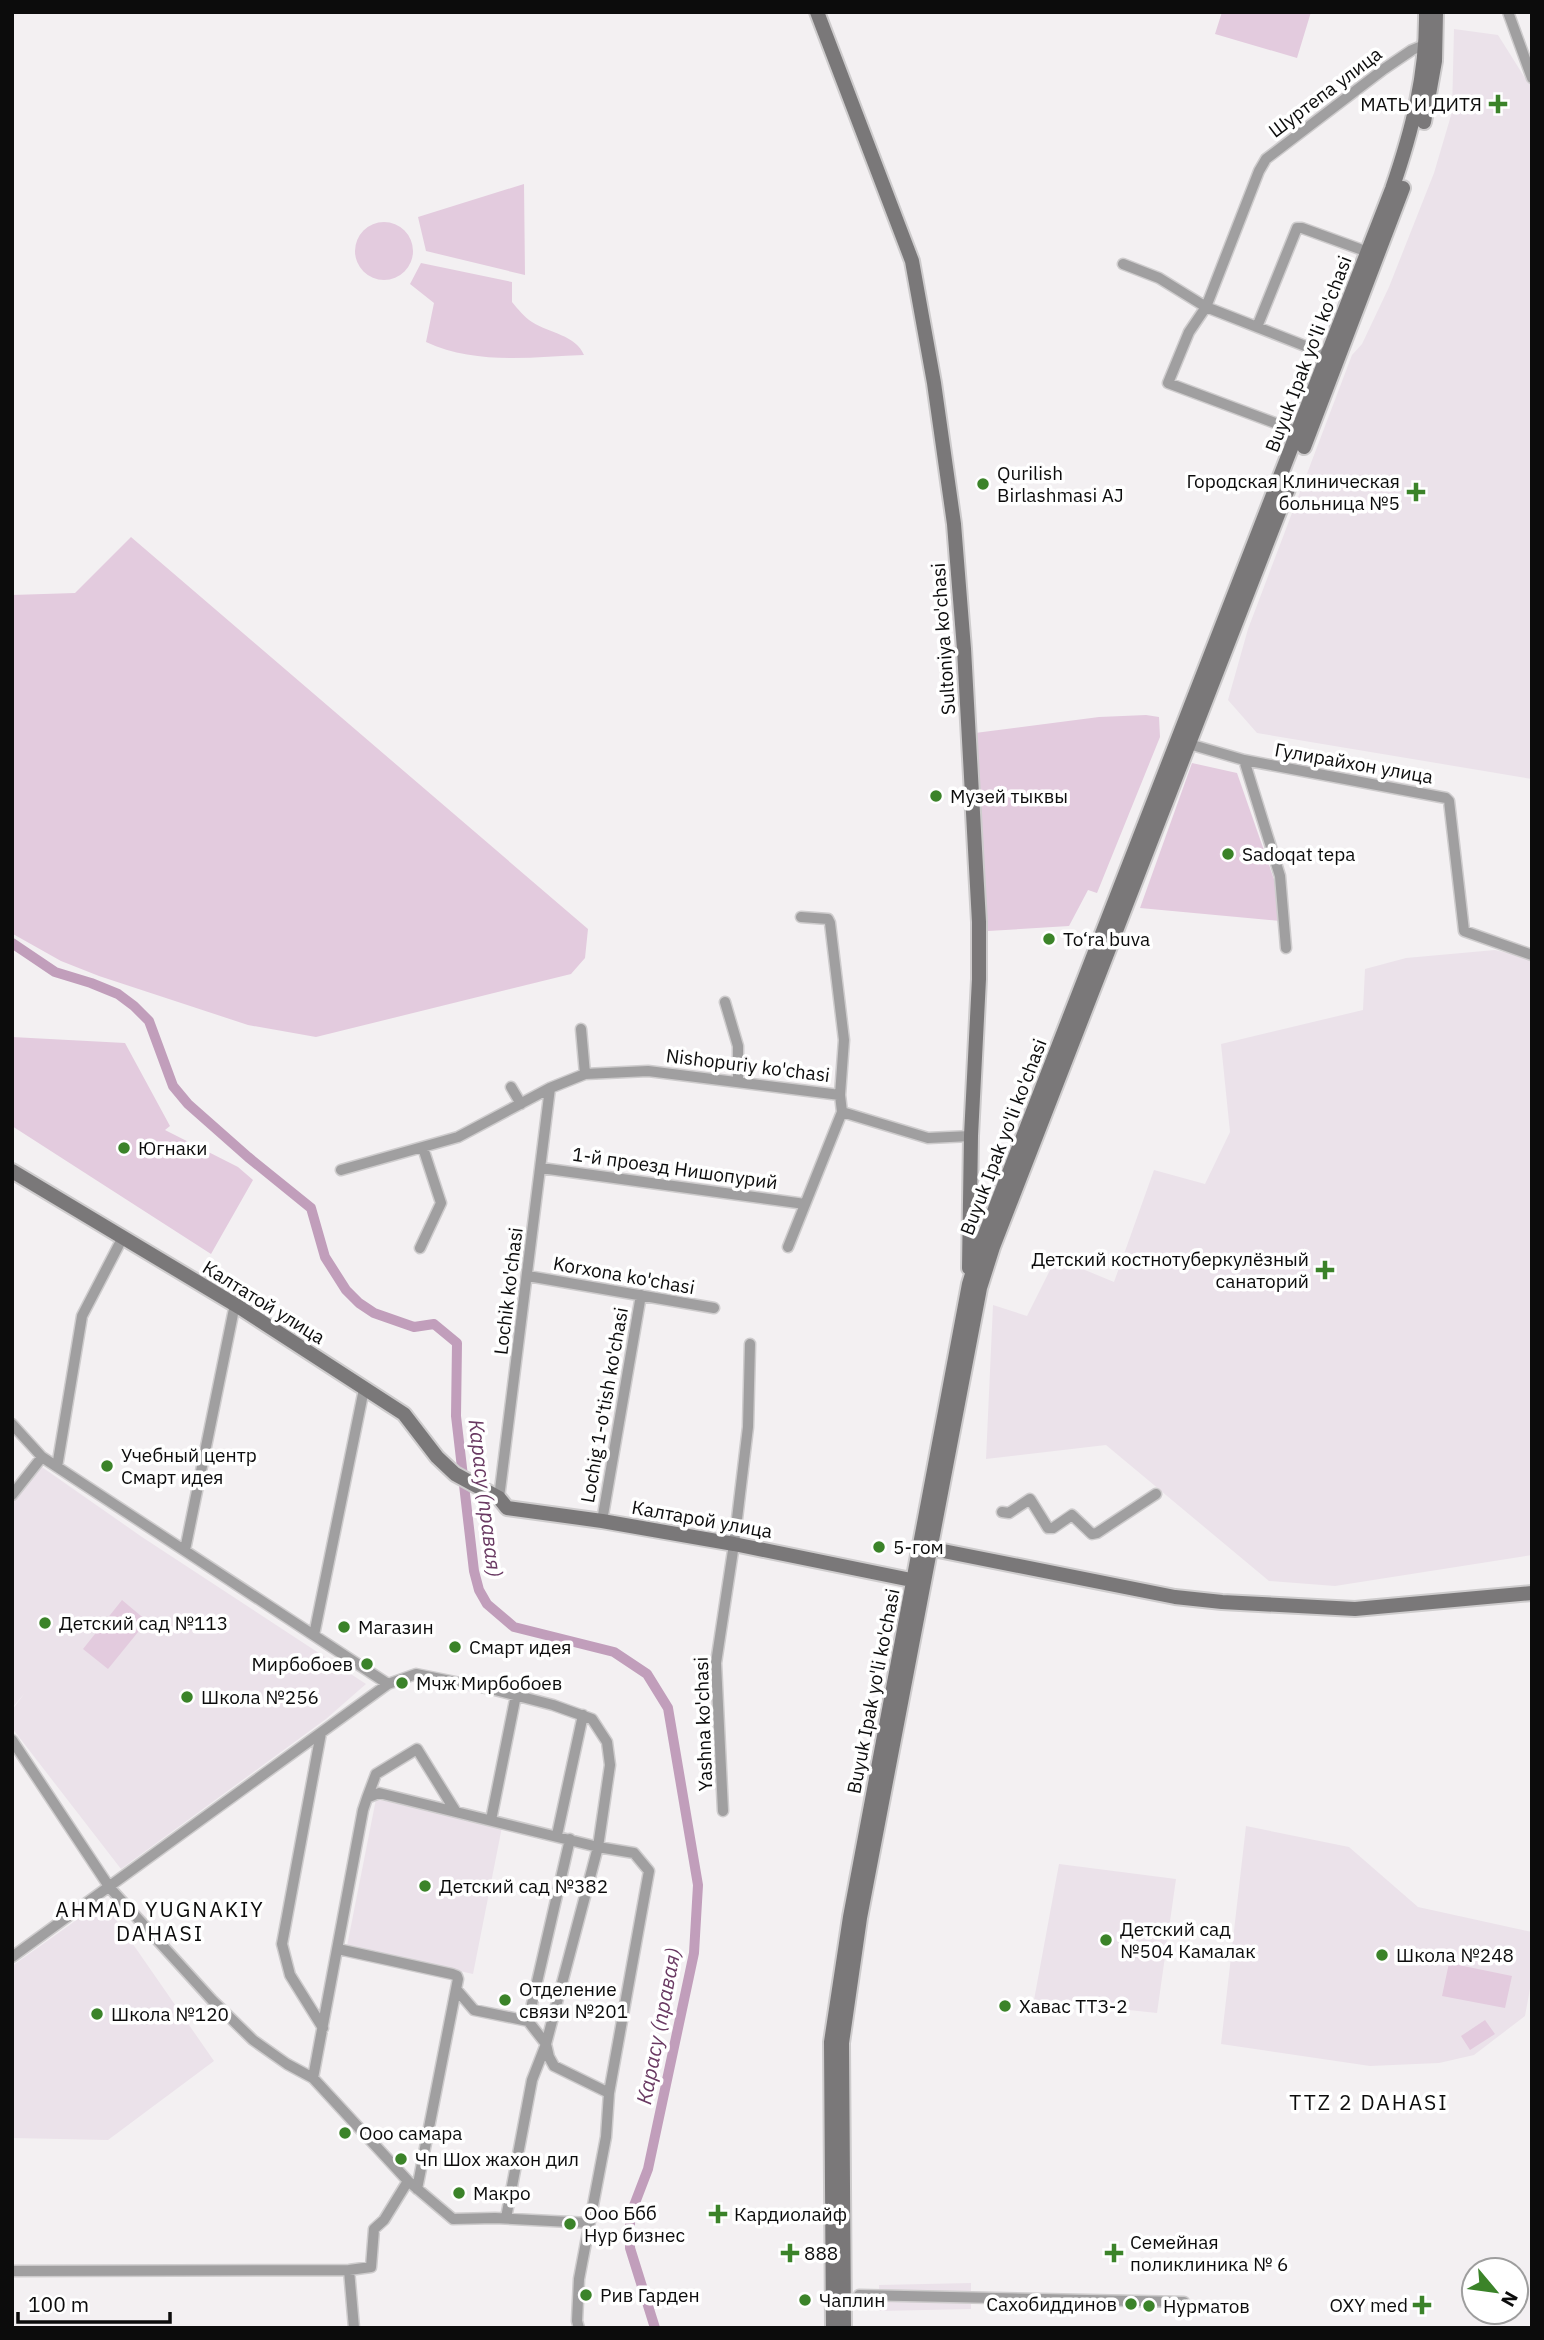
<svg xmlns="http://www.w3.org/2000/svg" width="1544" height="2340" viewBox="0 0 1544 2340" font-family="'IBM Plex Sans',sans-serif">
	<rect width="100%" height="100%" fill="#f3f0f2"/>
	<path fill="#ebe2ea" d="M1454 29 1498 35 1527 81 1532 84V779L1257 733 1228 700 1248 629 1352 355 1362 344 1389 287 1434 173 1452 112Z
		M1495 950 1532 959V1555L1335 1586 1269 1581 1106 1445 986 1459 993 1305 1027 1316 1056 1258 1114 1282 1154 1170 1205 1184 1230 1132 1221 1044 1363 1010 1365 969 1406 958Z
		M39 1465 142 1537 366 1684 326 1719 121 1869 12 1728V1710L24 1694 12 1708V1499Z
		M376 1799 502 1827 473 1974 347 1946Z
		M1246 1826 1349 1847 1418 1907 1532 1932V1978L1525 2016 1474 2055 1439 2063 1370 2066 1221 2044Z
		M1059 1864 1176 1879 1157 2013 1034 2000Z
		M103 1901 214 2061 108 2140 12 2138V1966Z
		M971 2283V2309L880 2311 879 2285Z"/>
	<path fill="#e3cbde" d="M1222 12H1311L1297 58 1215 34Z
		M524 184 525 275 426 251 418 217Z
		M355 251a29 29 0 1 1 58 0a29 29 0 1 1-58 0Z
		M421 263 512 282V302C518 309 524 317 532 322 549 333 576 335 584 355 531 357 475 365 426 342L434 303 410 284Z
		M131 537 588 929 585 958 571 974 316 1037 248 1025 99 976 61 961 13 934 12 595 75 593Z
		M1146 715 1159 717 1160 737 1097 893 1088 890 1069 926 988 931 975 733 1099 717Z
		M1192 763 1237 773 1276 885 1280 921 1140 908Z
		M12 1037 125 1043 170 1126 165 1130 238 1167 253 1180 211 1254 12 1126Z
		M122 1600 147 1621 108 1669 83 1649Z
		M1449 1963 1512 1976 1505 2008 1442 1996Z
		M1485 2020 1495 2034 1470 2050 1461 2036Z"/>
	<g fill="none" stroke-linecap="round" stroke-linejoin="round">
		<path stroke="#c19ebb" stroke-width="10" d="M12 943 55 972 91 983 118 994 134 1006 149 1021 173 1086 188 1104 248 1157 311 1208 325 1257 346 1290 359 1303 374 1313 414 1327 434 1324 457 1343 456 1416 474 1571 479 1590 487 1604 514 1627 614 1652 647 1674 668 1708 698 1885 694 1953 648 2169 630 2216V2248L655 2328"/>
		<defs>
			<path id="street" d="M1508 12 1532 78
				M1123 264 1159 278 1206 307 1328 355
				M1257 327 1297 228H1302L1368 252
				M1299 432 1168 383 1189 332 1206 307 1259 171 1266 159 1384 69 1412 50 1429 43
				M1189 744 1244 760
				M801 917 828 919 830 923 844 1040 840 1095
				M1286 948 1280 876 1244 760 1446 798 1449 801 1464 931 1532 955
				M725 1002 738 1046V1081
				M581 1029 585 1074
				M511 1087 521 1104
				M541 1168 805 1204
				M341 1170 458 1137 550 1088 585 1074 648 1071 840 1095 842 1112 928 1138 971 1136
				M788 1247 842 1112
				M420 1248 441 1203 423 1148
				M528 1276 714 1308
				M12 1424 42 1457 388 1684
				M57 1467 82 1316 123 1237
				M12 1495 42 1457
				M499 1498 550 1088
				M1002 1512 1009 1513 1030 1499 1048 1528H1053L1072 1515 1092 1534 1097 1533 1156 1494
				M602 1521 641 1295
				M185 1550 235 1304
				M314 1635 364 1389
				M321 1733 282 1944 290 1975 323 2028
				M12 1740 110 1888 212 2000 253 2040 287 2064 313 2078 408 2181 453 2219 495 2218 589 2223
				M367 1798 376 1774 417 1749 456 1812
				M723 1811 716 1663 734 1544 748 1427 750 1344
				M491 1820 516 1695
				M557 1835 583 1715
				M338 1949 452 1974 457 1976 458 1979 417 2189
				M12 1957 388 1684 416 1674 495 1690 553 1705 592 1719 607 1742 610 1765 598 1847 546 2044 549 2057 554 2066 609 2093
				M456 1989 474 2010 528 2021
				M313 2078 363 1810 367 1798 379 1793 598 1847 634 1853 649 1871 609 2093 606 2137 579 2279 577 2321 579 2328
				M506 2218 532 2080 546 2044 528 2021 570 1839
				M349 2270 354 2328
				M12 2271 349 2270 371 2267 374 2229 384 2220 408 2181
				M859 2295 1184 2302"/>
			<path id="secondary" d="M817 12 912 261 934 383 954 524 964 649 979 922V979L971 1136 969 1268
				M1424 122 1435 61 1436 12
				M1304 447 1403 188
				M12 1171 239 1307 404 1414 437 1457 455 1474 499 1498 507 1508 602 1521 734 1544 921 1582
				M923 1547 1175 1597 1222 1602 1355 1609 1532 1593
				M833 2328 831 2042 850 1917 969 1284 982 1242 1392 189C1412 131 1427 74 1426 12
				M844 2328 842 2043 860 1918 980 1288 993 1247 1288 489"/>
		</defs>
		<use href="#street" stroke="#cecccd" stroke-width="13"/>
		<use href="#secondary" stroke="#cecccd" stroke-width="18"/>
		<use href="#street" stroke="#a09fa0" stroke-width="10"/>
		<use href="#secondary" stroke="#7a7879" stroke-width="14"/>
	</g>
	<g fill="#3b8329" stroke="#fff" stroke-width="2.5">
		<path d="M1494.5 93.5h7v7h7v7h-7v7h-7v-7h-7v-7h7z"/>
		<circle cx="983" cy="484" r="7"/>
		<path d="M1412.5 481.5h7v7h7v7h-7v7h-7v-7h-7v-7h7z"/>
		<circle cx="936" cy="796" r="7"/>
		<circle cx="1228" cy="854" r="7"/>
		<circle cx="1049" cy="939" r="7"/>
		<circle cx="124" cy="1148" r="7"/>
		<path d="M1321.5 1259.5h7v7h7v7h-7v7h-7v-7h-7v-7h7z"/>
		<circle cx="107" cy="1466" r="7"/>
		<circle cx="879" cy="1547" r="7"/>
		<circle cx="45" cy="1623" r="7"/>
		<circle cx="344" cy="1627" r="7"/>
		<circle cx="455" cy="1647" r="7"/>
		<circle cx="367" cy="1664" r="7"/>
		<circle cx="402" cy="1683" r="7"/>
		<circle cx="187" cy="1697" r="7"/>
		<circle cx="425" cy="1886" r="7"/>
		<circle cx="1106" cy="1940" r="7"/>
		<circle cx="1382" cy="1955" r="7"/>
		<circle cx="505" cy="2000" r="7"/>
		<circle cx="1005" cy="2006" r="7"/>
		<circle cx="97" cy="2014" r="7"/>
		<circle cx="345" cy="2133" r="7"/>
		<circle cx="401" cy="2159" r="7"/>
		<circle cx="459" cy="2193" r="7"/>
		<path d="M714.5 2203.5h7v7h7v7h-7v7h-7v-7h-7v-7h7z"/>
		<circle cx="570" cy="2224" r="7"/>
		<path d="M786.5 2242.5h7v7h7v7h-7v7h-7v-7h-7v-7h7z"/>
		<path d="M1110.5 2242.5h7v7h7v7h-7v7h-7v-7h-7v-7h7z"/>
		<circle cx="586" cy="2295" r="7"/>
		<circle cx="805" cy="2300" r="7"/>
		<circle cx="1131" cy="2304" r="7"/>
		<path d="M1418.5 2294.5h7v7h7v7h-7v7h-7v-7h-7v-7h7z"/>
		<circle cx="1149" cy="2306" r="7"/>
	</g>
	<g text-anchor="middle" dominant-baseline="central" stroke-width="7" stroke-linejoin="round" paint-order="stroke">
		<g font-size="19" fill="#0c0c0c" stroke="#fff">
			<text transform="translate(1325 92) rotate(-37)">Шуртепа улица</text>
			<text transform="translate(1308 354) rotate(-69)">Buyuk Ipak yo'li ko'chasi</text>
			<text transform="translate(943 639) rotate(-94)">Sultoniya ko'chasi</text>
			<text transform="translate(1354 763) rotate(10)">Гулирайхон улица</text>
			<text transform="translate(748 1065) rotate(7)">Nishopuriy ko'chasi</text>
			<text transform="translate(1003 1137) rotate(-69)">Buyuk Ipak yo'li ko'chasi</text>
			<text transform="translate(675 1168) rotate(8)">1-й проезд Нишопурий</text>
			<text transform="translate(624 1275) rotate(10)">Korxona ko'chasi</text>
			<text transform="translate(508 1291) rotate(-83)">Lochik ko'chasi</text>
			<text transform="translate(264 1302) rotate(32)">Калтатой улица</text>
			<text transform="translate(604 1405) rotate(-80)">Lochig 1-o'tish ko'chasi</text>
			<text transform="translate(702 1519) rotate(10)">Калтарой улица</text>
			<text transform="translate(873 1691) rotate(-79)">Buyuk Ipak yo'li ko'chasi</text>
			<text transform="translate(703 1724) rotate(-92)">Yashna ko'chasi</text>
		</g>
		<g font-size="19" fill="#0c0c0c" stroke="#fff" text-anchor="start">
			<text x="1482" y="104" text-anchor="end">МАТЬ И ДИТЯ</text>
			<text x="997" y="473">Qurilish<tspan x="997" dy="22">Birlashmasi AJ</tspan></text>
			<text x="1400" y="481" text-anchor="end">Городская Клиническая<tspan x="1400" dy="22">больница №5</tspan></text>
			<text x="950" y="796">Музей тыквы</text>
			<text x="1242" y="854">Sadoqat tepa</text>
			<text x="1063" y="939">To‘ra buva</text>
			<text x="138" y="1148">Югнаки</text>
			<text x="1309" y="1259" text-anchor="end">Детский костнотуберкулёзный<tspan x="1309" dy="22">санаторий</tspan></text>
			<text x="121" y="1455">Учебный центр<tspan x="121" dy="22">Смарт идея</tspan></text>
			<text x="893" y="1547">5-гом</text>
			<text x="59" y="1623">Детский сад №113</text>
			<text x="358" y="1627">Магазин</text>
			<text x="469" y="1647">Смарт идея</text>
			<text x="353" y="1664" text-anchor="end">Мирбобоев</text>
			<text x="416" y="1683">Мчж Мирбобоев</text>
			<text x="201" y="1697">Школа №256</text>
			<text x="439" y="1886">Детский сад №382</text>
			<text x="1120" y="1929">Детский сад<tspan x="1120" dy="22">№504 Камалак</tspan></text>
			<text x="1396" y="1955">Школа №248</text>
			<text x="519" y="1989">Отделение<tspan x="519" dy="22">связи №201</tspan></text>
			<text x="1019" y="2006">Хавас ТТЗ-2</text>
			<text x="111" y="2014">Школа №120</text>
			<text x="359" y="2133">Ооо самара</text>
			<text x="415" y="2159">Чп Шох жахон дил</text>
			<text x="473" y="2193">Макро</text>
			<text x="584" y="2213">Ооо Ббб<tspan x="584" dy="22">Нур бизнес</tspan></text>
			<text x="734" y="2214">Кардиолайф</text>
			<text x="1130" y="2242">Семейная<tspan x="1130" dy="22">поликлиника № 6</tspan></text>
			<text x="804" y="2253">888</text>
			<text x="600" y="2295">Рив Гарден</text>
			<text x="819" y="2300">Чаплин</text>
			<text x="1117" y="2304" text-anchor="end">Сахобиддинов</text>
			<text x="1408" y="2305" text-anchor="end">OXY med</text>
			<text x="1163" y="2306">Нурматов</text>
		</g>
		<g font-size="21" font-style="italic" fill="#693962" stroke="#fff">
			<text transform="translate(486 1498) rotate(83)">Карасу (правая)</text>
			<text transform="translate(658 2026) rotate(-79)">Карасу (правая)</text>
		</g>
		<g font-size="21" letter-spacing="2" fill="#0c0c0c" stroke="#fff">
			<text x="160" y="1909">AHMAD YUGNAKIY<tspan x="160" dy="24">DAHASI</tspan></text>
			<text x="1369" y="2102">TTZ 2 DAHASI</text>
		</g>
	</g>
	<rect width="1544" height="2340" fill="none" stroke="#0c0c0c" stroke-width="28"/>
	<g transform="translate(1495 2291) rotate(119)"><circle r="33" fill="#ffffff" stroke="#9e9e9e" stroke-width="2"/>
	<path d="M0-5L12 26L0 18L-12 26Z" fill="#3b8329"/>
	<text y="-10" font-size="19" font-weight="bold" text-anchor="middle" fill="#0c0c0c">N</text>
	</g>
	<path d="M18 2312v10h152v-10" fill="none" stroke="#0c0c0c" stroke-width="3.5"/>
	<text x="28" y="2312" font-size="21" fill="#0c0c0c" stroke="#ffffff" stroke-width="5" paint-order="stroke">100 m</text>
</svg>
